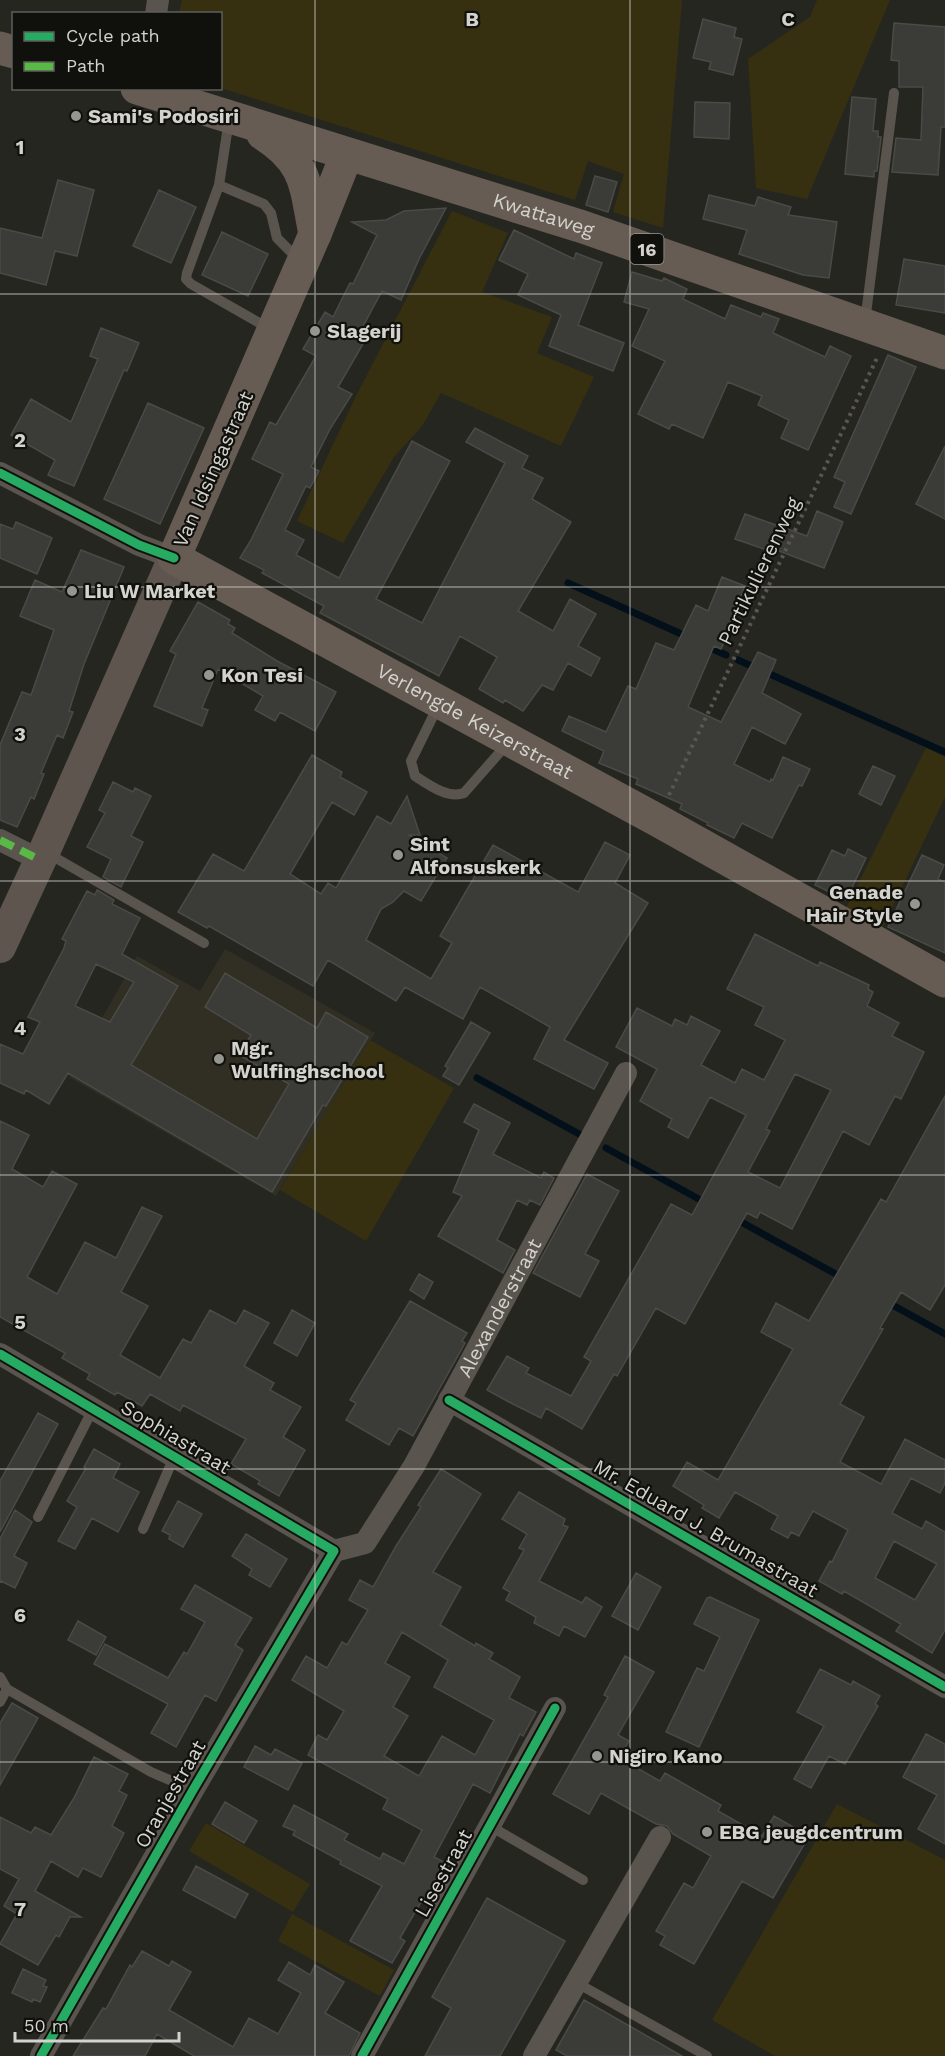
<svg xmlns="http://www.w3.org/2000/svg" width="945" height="2056" viewBox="0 0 945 2056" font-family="'Work Sans',sans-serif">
	<rect width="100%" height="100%" fill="#262621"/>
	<path fill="#312f23" d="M225 949 375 1033 276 1196 69 1077 137 956 200 991Z"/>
	<path fill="#363010" d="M182 0H682L663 228 613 212 624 174 588 161 575 200 221 88 220 14 179 13Z
		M817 0H890L807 199 756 188 748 59 810 17Z
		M452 211 508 233 482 292 552 317 537 353 594 377 561 446 441 393 422 426 394 457 343 543 297 521 356 396Z
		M926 748 945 757V797L881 931 845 910Z
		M370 1040 454 1088 366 1241 280 1190Z
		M837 1804 945 1860V2056H775L712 2020Z
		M206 1823 310 1884 293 1912 189 1851Z
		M292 1914 394 1970 380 1996 278 1941Z"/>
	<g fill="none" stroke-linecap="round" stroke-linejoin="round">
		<path stroke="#03101a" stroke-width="7" d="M568 583 688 637
			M706 646 726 655
			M738 660 945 752
			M477 1078 581 1135
			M606 1148 706 1203
			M734 1218 843 1278
			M887 1302 945 1334"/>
	</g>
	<path fill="#3b3b37" stroke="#4a4a46" stroke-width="1.5" fill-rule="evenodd" d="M703 19 736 28 734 37 742 39 733 75 709 69 711 62 693 58Z
		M894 23 945 27V127H941L938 175 892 172 896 138 921 140 923 87H899V61L891 60Z
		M852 97 876 99 873 131H878V137H881L877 171H874V177L845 174Z
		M695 102 730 103 729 139 694 137Z
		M595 176 617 182 608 212 586 205Z
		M58 180 94 190 77 256 55 251 46 285 0 273V228L42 238Z
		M159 190 196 207 171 263 133 246Z
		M709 195 755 206 758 197 791 207 788 215 837 222 829 278 803 275 739 254 747 230 703 219Z
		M446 208 419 259 401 300 382 291 360 332 367 337 338 387 352 394 330 429 311 467 319 471 310 488 306 486 285 530 304 540 296 555 339 578 412 441 450 461 376 599 422 623 505 463 466 442 475 428 528 456 522 468 543 478 532 499 571 522 518 611 553 631 570 599 596 614 578 646 600 658 591 676 568 663 553 690 542 685 523 711 505 700 503 703 479 689 497 657 460 636 439 676 320 613 324 606 262 573 264 570 240 558 251 540 283 474 252 459 270 422 276 425 316 356 303 349 325 312 333 317 350 283 353 284 377 235 352 222 386 220 404 211Z
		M514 230 574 259 576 253 602 263 578 325 624 343 613 371 549 346 561 315 518 295 528 274 499 260Z
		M222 232 268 254 248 296 202 275Z
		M904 259 945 266V313L896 305Z
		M632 272 662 281 664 278 687 289 683 299 725 319 731 305 761 317 763 313 779 319 773 333 825 357 830 346 851 356 808 450 781 438 789 420 758 405 762 396 728 382 703 438 672 424 669 429 638 414 665 361 632 346 649 309 624 302Z
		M101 328 139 343 127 371 124 370 74 486 48 475 55 460 11 435 31 399 71 422 98 359 90 356Z
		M888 355 916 367 851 514 834 507 845 482 834 477Z
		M148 403 204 428 160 524 104 499Z
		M945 446V519L916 504Z
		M817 511 843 522 824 568 771 548 770 551 735 539 745 514 807 536Z
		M16 522 52 538 37 574 0 558V524L13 529Z
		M81 550 124 567 84 664 69 711 73 712 63 738 57 735 41 773 44 774 34 799 31 797 17 827 0 820V745L22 692 31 695 54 630 20 616 35 580 62 592Z
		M722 577 745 586 730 622 733 623 721 649 714 646 688 707 721 722 758 652 776 660 762 693 801 714 785 744 752 727 734 764 770 782 771 779 773 780 783 757 810 769 802 786 799 785 772 838 742 823 734 838 707 825 708 823 680 809 682 804 636 784 638 779 599 763 604 751 562 731 569 716 606 732 628 686 636 689 656 643 674 650 696 605 708 611Z
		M198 602 230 620 228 624 235 628 232 633 277 661 336 692 315 731 280 712 275 721 255 710 263 696 218 669 202 708 208 710 202 726 154 706 176 654 170 651Z
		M312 755 342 772 340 777 367 792 354 815 332 802 290 874 321 894 328 883 336 888 377 816 391 824 407 796 420 835H409L447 858 421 901 404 891 393 902 381 909 366 940 431 979 452 943 440 936 493 845 578 892 605 842 630 855 615 883 648 903 564 1040 608 1063 594 1089 534 1059 550 1027 480 987 463 1019 405 987 396 1001 328 960 313 986 209 926 207 928 178 912 213 854 244 871Z
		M873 766 895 776 881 805 859 794Z
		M113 782 133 792 135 788 151 796 131 836 143 842 121 887 103 877 111 859 87 847 105 813 99 810Z
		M848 849 866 858 846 900 815 885 832 850 845 856Z
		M922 855 944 865 938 879 945 882V953L888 927Z
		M97 890 114 900 112 904 140 918 122 954 178 986 131 1065 257 1139 289 1084 239 1055 251 1035 205 1007 225 973 317 1028 326 1012 368 1037 326 1106 323 1105 272 1192 68 1073 49 1104 26 1090 24 1094 0 1083V1044L23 1054 40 1022 28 1017 64 948 66 941 62 939 87 891 95 895ZM96 964 134 982 110 1022 75 1006Z
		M755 934 818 966 820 962 869 985 868 989 873 992 867 1006 899 1023 892 1036 924 1052 901 1099 895 1096 869 1145 843 1131 792 1229 760 1212 757 1218 747 1213 685 1324 656 1308 617 1376 614 1374 582 1429 546 1408 541 1418 509 1402 487 1390 507 1356 529 1368 526 1373 571 1396 591 1361 584 1357 671 1204 692 1215 746 1115 710 1097 688 1138 668 1127 672 1119 640 1101 657 1069 616 1047 637 1008 672 1026 675 1019 687 1025 691 1016 720 1031 701 1065 735 1083 742 1069 764 1080 785 1040 755 1025 764 1007 727 989ZM795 1074 831 1090 780 1188 748 1172 770 1131 766 1129Z
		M471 1022 490 1033 459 1085 443 1076 448 1068 445 1066Z
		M945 1096V1285L930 1310 901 1292 880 1328 883 1329 840 1404 864 1417 840 1462 881 1484 905 1439 945 1460V1483L940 1493 911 1478 892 1513 922 1529 926 1521 945 1532V1630L932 1653 896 1631 901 1624 844 1591 842 1594 819 1581 830 1561 832 1562 848 1530 813 1511 799 1536 791 1532 788 1538 771 1529 778 1516 735 1492 719 1518 702 1508 704 1505 673 1486 687 1462 718 1480 793 1349 761 1332 776 1303 809 1321 881 1199 886 1202ZM894 1541 937 1564 915 1600 875 1578Z
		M474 1104 510 1123 493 1154 541 1178 544 1172 554 1178 540 1205 530 1200 527 1205 517 1200 497 1240 515 1250 503 1273 438 1236 462 1196 453 1192 479 1130 464 1122Z
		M0 1121 29 1135 12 1169 43 1187 52 1171 77 1184 27 1277 57 1294 85 1242 116 1258 142 1207 162 1216 121 1292 148 1306 120 1355 160 1378 183 1339 191 1343 210 1310 236 1324 244 1310 269 1323 244 1366 274 1383 270 1390 301 1407 283 1437 305 1450 279 1496 258 1484 260 1481 231 1464 246 1439 183 1405 180 1411 150 1394 142 1406 117 1392 115 1395 87 1379 90 1374 62 1358 65 1353 0 1317Z
		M587 1174 619 1191 585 1254 599 1261 580 1297 533 1273Z
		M419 1274 433 1282 424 1299 410 1290Z
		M410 1301 467 1333 462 1341 465 1343 413 1436 399 1428 389 1445 346 1420 356 1403 350 1400Z
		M292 1310 315 1323 297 1356 274 1343Z
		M38 1413 58 1424 0 1532V1481Z
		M94 1449 120 1464 113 1478 139 1492 118 1532 92 1518 75 1549 58 1541 77 1507 67 1501 86 1468 84 1467Z
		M441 1469 481 1494 433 1572 461 1587 440 1625 475 1646 476 1643 493 1653 489 1659 520 1677 509 1698 536 1712 523 1736 520 1734 490 1793 473 1784 434 1857 450 1865 439 1888 436 1886 426 1904 421 1902 400 1938 405 1941 392 1963 350 1941 382 1886 340 1864 341 1861 293 1835 295 1831 283 1826 294 1805 348 1834 344 1840 380 1859 383 1853 404 1864 422 1830 383 1809 388 1799 308 1755 318 1735 327 1740 344 1711 292 1680 306 1656 327 1668 342 1642 347 1645 368 1610 349 1600 360 1580 373 1587 396 1546 421 1507 418 1505ZM402 1632 448 1660 434 1687 494 1720 475 1755 442 1736 419 1776 384 1756 408 1716 393 1707 410 1677 385 1663Z
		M519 1492 565 1519 563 1525 568 1527 539 1581 582 1603 586 1597 602 1607 585 1637 564 1626 559 1636 534 1623 536 1617 506 1600 510 1592 503 1588 524 1550 519 1548 527 1534 502 1519Z
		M178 1501 202 1514 183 1547 169 1539 170 1535 162 1531Z
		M15 1510 32 1522 14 1556 27 1563 15 1588 1 1581 0 1583V1539Z
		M246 1534 287 1559 270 1587 249 1575 252 1569 232 1556Z
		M636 1573 661 1587 638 1630 612 1616Z
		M195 1585 252 1618 235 1645 243 1650 216 1701 205 1695 176 1747 151 1733 168 1704 94 1664 105 1644 168 1678 184 1652 187 1654 205 1622 181 1609Z
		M710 1597 759 1620 699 1747 666 1732 697 1668 704 1671 720 1637 694 1624 707 1598Z
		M78 1621 106 1637 96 1655 68 1640Z
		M625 1656 654 1672 618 1735 629 1741 619 1758 660 1781 665 1773 721 1805 718 1811 762 1836 774 1816 809 1836 773 1898 742 1881 694 1964 660 1945 665 1936 656 1931 684 1883 693 1888 711 1856 673 1834 667 1826 656 1824 601 1793 589 1814 553 1794 608 1697 604 1695Z
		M820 1669 851 1685 853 1681 880 1696 875 1704 878 1706 845 1764 829 1756 811 1788 794 1779 824 1726 797 1712Z
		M12 1703 38 1718 0 1785V1723Z
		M926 1734 945 1744V1844L918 1829 937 1795 903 1777Z
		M255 1746 271 1755 275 1749 302 1763 288 1790 244 1767Z
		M94 1757 128 1774 119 1791 127 1795 112 1826 124 1833 101 1877 83 1868 78 1877 51 1861 35 1891 81 1917H70L59 1937 56 1935 38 1965 0 1944 17 1914 4 1906 19 1879 0 1869V1817L31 1833 35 1827 51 1835 74 1798Z
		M225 1802 257 1821 244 1843 212 1824Z
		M196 1866 248 1894 235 1918 183 1890Z
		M487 1898 565 1941 500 2056H425L451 2008 432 1997Z
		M142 1951 169 1966 172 1961 191 1972 169 2010 233 2047 249 2018 278 2034 301 1993 278 1980 289 1962 310 1975 315 1965 344 1982 325 2013 360 2033 349 2056H194L157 2034 145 2056H73L103 2008 106 2009 130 1965 132 1967Z
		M23 1969 46 1980 43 1986 47 1987 40 2002 33 1999 32 2002 12 1993Z
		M584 2000 682 2056H567L556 2050Z"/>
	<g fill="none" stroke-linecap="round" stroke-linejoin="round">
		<path stroke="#5b5651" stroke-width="4" stroke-dasharray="3 4.5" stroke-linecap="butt" d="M669 795 877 358"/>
		<path stroke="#5a544e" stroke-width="10" d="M229 120 219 185 187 273 186 279 191 284 270 329
			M219 185 264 204 271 213 277 238 300 261
			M865 322 894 93
			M439 704 411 761 415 776C429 785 448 799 464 793L508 743
			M47 853 204 943
			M38 1517 93 1409
			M143 1529 174 1457
			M0 1677 7 1689
			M0 1702 7 1689 151 1772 193 1790
			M490 1826 583 1880
			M577 1983 707 2056"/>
		<g stroke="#5a544e" stroke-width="22">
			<path d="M156 14 158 0"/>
			<path d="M0 473 139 545 174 558"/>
			<path d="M0 840 40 860"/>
			<path d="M0 1354 334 1551"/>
			<path d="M449 1400 945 1687"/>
			<path id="s1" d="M334 1551 365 1543 414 1466 626 1073"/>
			<path d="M41 2056 193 1790 334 1551"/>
			<path d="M362 2056 555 1708"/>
			<path d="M534 2056 660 1837"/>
		</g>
		<path stroke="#5e554e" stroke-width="32" d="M0 947 44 852 174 558"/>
		<g stroke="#665c53" stroke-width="33">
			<path d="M0 48 14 52"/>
			<path id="s2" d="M137 88 583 227 945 353"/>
			<path d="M263 134C308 163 305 185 315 234"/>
			<path id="s3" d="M347 154 315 234 174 558 657 820 945 981"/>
		</g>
		<path stroke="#58b947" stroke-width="8" stroke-dasharray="15 8" stroke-linecap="butt" d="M0 840 40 860"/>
		<defs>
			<path id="cycleway" d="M0 473 139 545 174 558
				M0 1354 334 1551 193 1790 41 2056
				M449 1400 945 1687
				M362 2056 555 1708"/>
		</defs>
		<use href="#cycleway" stroke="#10100c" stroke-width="13"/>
		<use href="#cycleway" stroke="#26ab63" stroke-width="9"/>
	</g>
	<path fill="none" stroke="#d3d2cd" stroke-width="1.5" stroke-opacity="0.55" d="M315 0V2056M630 0V2056M0 294H945M0 587H945M0 881H945M0 1175H945M0 1469H945M0 1762H945"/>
	<g fill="#969691" stroke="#10100c" stroke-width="2">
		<circle cx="76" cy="116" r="6"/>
		<circle cx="315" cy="331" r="6"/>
		<circle cx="72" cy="591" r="6"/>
		<circle cx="209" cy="675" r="6"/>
		<circle cx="398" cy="855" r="6"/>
		<circle cx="915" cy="904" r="6"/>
		<circle cx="219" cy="1059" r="6"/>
		<circle cx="597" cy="1756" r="6"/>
		<circle cx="707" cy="1832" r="6"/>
	</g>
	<g text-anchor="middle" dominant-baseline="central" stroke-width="4.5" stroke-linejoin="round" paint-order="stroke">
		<rect fill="#10100c" stroke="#989893" stroke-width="1.5" x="630.5" y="234" width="33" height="30" rx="4.5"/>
		<g font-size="18" font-weight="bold" fill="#d3d2cd">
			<text x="647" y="249">16</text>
		</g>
		<g font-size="20" font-weight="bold" fill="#d3d2cd" stroke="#10100c" text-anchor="start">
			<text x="88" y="116">Sami's Podosiri</text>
			<text x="327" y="331">Slagerij</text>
			<text x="84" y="591">Liu W Market</text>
			<text x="221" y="675">Kon Tesi</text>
			<text x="410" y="844">Sint<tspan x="410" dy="23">Alfonsuskerk</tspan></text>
			<text x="903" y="892" text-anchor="end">Genade<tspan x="903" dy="23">Hair Style</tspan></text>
			<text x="231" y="1048">Mgr.<tspan x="231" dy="23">Wulfinghschool</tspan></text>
			<text x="609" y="1756">Nigiro Kano</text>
			<text x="719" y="1832">EBG jeugdcentrum</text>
		</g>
		<g font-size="20" fill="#d3d2cd" stroke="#10100c">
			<text stroke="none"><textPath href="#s2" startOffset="426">Kwattaweg</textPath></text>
			<text transform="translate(213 469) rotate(-66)">Van Idsingastraat</text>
			<text transform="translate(759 571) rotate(-64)">Partikulierenweg</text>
			<text stroke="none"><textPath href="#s3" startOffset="782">Verlengde Keizerstraat</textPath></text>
			<text stroke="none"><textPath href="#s1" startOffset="303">Alexanderstraat</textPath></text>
			<text transform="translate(176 1437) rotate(31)">Sophiastraat</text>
			<text transform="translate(706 1528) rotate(30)">Mr. Eduard J. Brumastraat</text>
			<text transform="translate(170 1794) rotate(-60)">Oranjestraat</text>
			<text transform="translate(443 1873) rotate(-61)">Lisestraat</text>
		</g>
	</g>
	<g font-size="20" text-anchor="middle" font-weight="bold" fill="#d3d2cd" stroke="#10100c" stroke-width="4.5" stroke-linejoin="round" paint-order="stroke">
		<text x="472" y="26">B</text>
		<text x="788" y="26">C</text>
		<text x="20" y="154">1</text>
		<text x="20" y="447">2</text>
		<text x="20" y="741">3</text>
		<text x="20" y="1035">4</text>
		<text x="20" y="1329">5</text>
		<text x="20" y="1622">6</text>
		<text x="20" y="1916">7</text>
	</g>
	<rect x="12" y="12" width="210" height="78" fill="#10100c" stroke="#5e5e59" stroke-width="1.5"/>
	<rect x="24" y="32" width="30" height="9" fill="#26ab63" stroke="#5e5e59" stroke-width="1.5"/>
	<text x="66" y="42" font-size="18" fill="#d3d2cd">Cycle path</text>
	<rect x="24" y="62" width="30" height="9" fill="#58b947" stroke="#5e5e59" stroke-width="1.5"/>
	<text x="66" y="72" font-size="18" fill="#d3d2cd">Path</text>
	<path d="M15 2032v9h164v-9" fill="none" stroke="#d3d2cd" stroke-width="3"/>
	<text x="24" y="2032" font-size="18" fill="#d3d2cd" stroke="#10100c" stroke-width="4.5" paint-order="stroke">50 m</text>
</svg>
